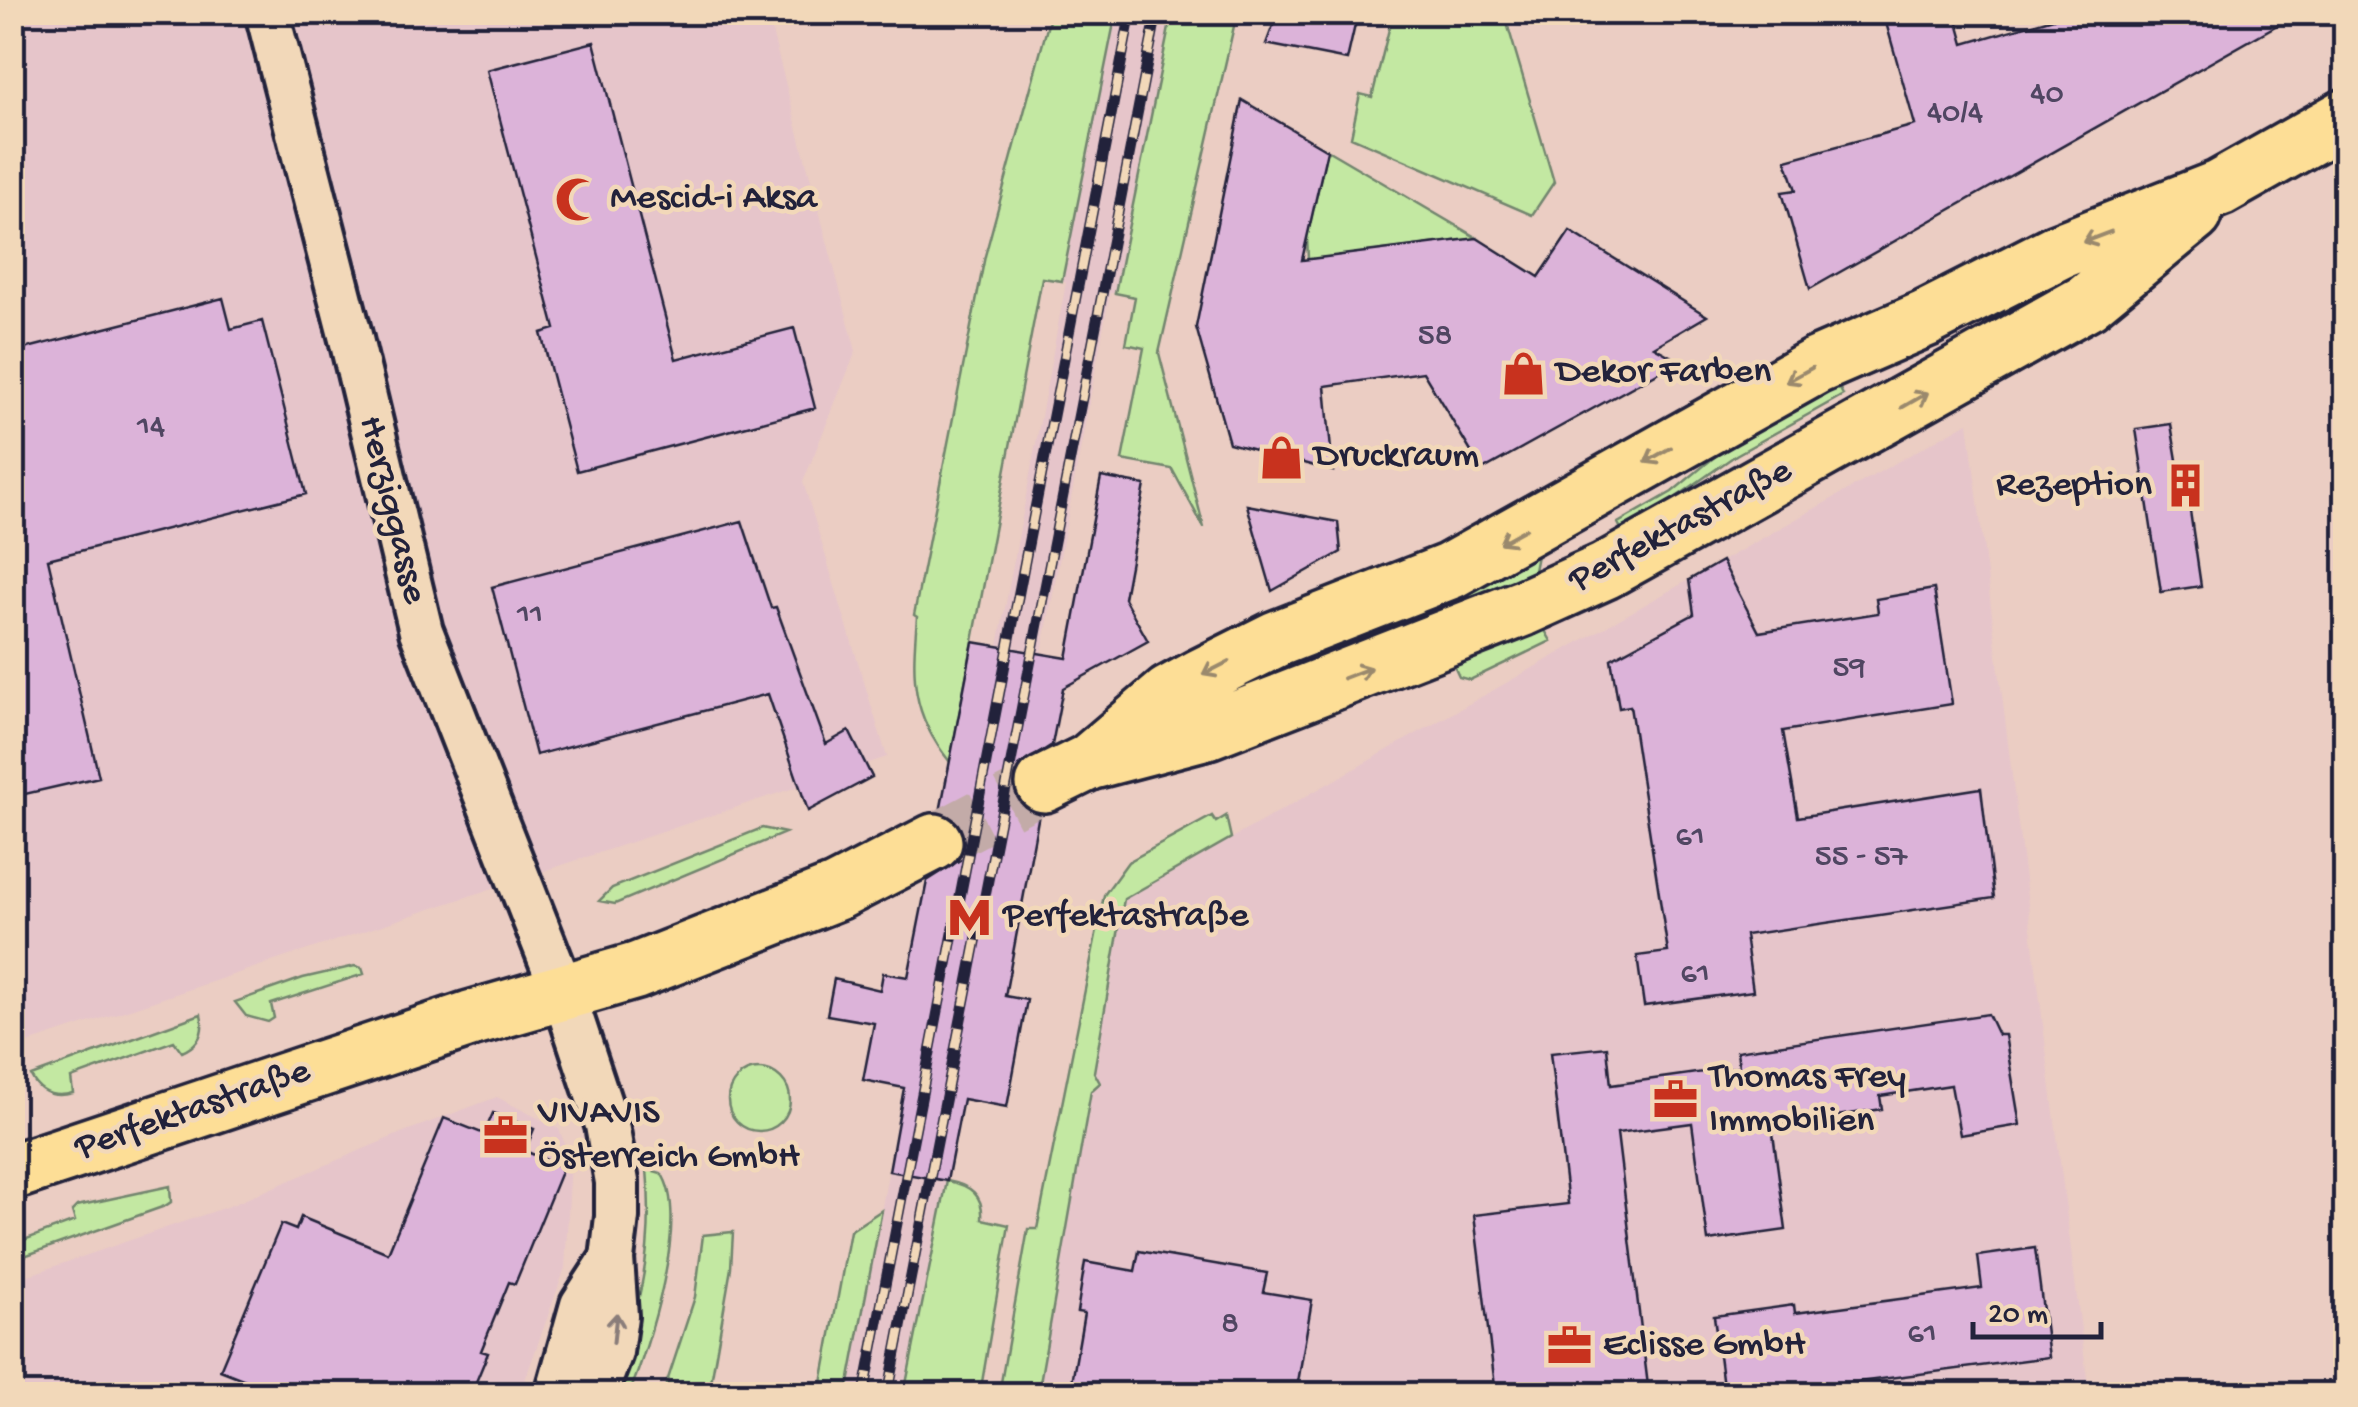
<svg xmlns="http://www.w3.org/2000/svg" width="2358" height="1407" viewBox="0 0 2358 1407" font-family="'Gochi Hand',sans-serif">
	<rect width="100%" height="100%" fill="#ebcdc3"/>
	<filter id="ink" filterUnits="userSpaceOnUse"><feTurbulence type="fractalNoise" baseFrequency=".01" numOctaves="2"/><feDisplacementMap in="SourceGraphic" scale="20" xChannelSelector="R" yChannelSelector="G"/><feConvolveMatrix kernelMatrix="1 2 1 2 8 2 1 2 1" color-interpolation-filters="sRGB"/></filter>
	<g filter="url(#ink)">
		<path fill="#e6c5ca" d="M12 13H767L856 351 803 482 887 757 13 1048Z
			M1116 13H1172L1115 293H1110L969 1037 963 1099 947 1181 904 1394H847L904 1088 933 992 1066 283 1062 281Z
			M1968 422 2089 1394H1038L1091 1090 1100 1083 1094 1072 1124 899Z
			M497 1097 559 1129 571 1160 565 1268 520 1394H13L12 1281 232 1205 406 1131Z"/>
		<path fill="#c3e8a2" stroke="#72856e" stroke-width="2.5" d="M1051 13H1116L1062 281 1042 278 950 762C910 713 912 676 917 617L914 615 985 256Z
			M1172 13H1237L1159 353 1204 528 1172 469 1122 460 1144 348 1126 344 1135 297 1115 293Z
			M1380 13H1504L1554 182 1532 215 1351 137 1360 94 1372 97 1390 25 1378 21Z
			M1327 150 1477 238 1308 260 1307 236Z
			M1835 379 1843 395 1736 455 1651 515 1622 531 1618 523 1672 492 1735 440Z
			M1529 552 1532 557 1537 555 1533 576 1283 677 1279 661Z
			M1543 627 1551 641 1470 680 1459 677 1454 666 1455 661Z
			M1212 816 1216 822 1226 816 1231 838 1124 899 1094 1072 1100 1083 1091 1091 1038 1394H999L1028 1229H1037L1104 895 1128 862Z
			M762 828 785 833 615 904 599 901 612 888Z
			M355 966 362 968 364 974 271 1004 274 1018 268 1022 246 1016 235 1002 303 978Z
			M201 1014C205 1032 199 1045 182 1052L174 1041 71 1078 73 1093C55 1098 40 1094 31 1076Z
			M728 1100a31 31 0 1 1 62 0a31 31 0 1 1-62 0Z
			M647 1169 661 1173C691 1216 648 1349 629 1394H608C638 1313 655 1257 647 1169Z
			M947 1181C970 1185 984 1195 982 1219L1009 1225 980 1394H904Z
			M170 1186 171 1202 165 1206 13 1260V1244L75 1221 72 1211 77 1206Z
			M882 1210 847 1394H820L850 1231Z
			M733 1232 731 1268 709 1394H663L695 1297 703 1235Z"/>
		<path fill="#dcb3d9" stroke="#22223b" stroke-width="2.5" d="M1278 12H1358L1347 60 1266 44Z
			M1883 12H1955L1964 44 2074 12H2300L1810 289 1782 192 1796 190 1786 160 1915 125Z
			M594 42 676 359 794 328 815 408 577 471 541 333 555 329 487 70Z
			M1242 100 1327 150 1302 260 1477 238 1539 277 1570 231 1707 316 1654 347 1679 361 1482 470 1423 372 1325 386 1333 471 1229 443 1196 327Z
			M223 298 231 329 262 321 306 494 48 559 99 777 12 797V352Z
			M2171 424 2180 478 2185 477 2201 586 2161 592 2136 429Z
			M1101 477 1145 485 1124 598 1148 641 1063 688 1052 745 1019 766 1013 781 1016 799 1026 809 1039 814 1005 996 1027 1000 1007 1107 963 1099 947 1181 889 1171 904 1088 863 1080 874 1023 827 1015 834 979 880 990 883 973 908 977 927 881 960 860 965 844 961 827 952 816 940 812 973 642 1067 658Z
			M1247 505 1338 522 1341 552 1272 591Z
			M742 521 771 608 776 607 826 744 849 731 872 777 808 811 768 694 536 755 492 587Z
			M1722 561 1759 632 1878 613 1876 599 1934 589 1952 704 1783 731 1798 817 1981 788 1994 898 1745 935 1753 991 1644 1006 1637 956 1668 952 1630 706 1619 708 1611 659 1694 614 1689 580Z
			M1988 1014 1998 1035H2005L2020 1125 1960 1135 1951 1085 1880 1096 1882 1109 1772 1126 1786 1230 1708 1241 1692 1123 1617 1133 1649 1394H1496L1474 1215 1568 1204 1550 1053 1607 1047 1611 1085 1739 1067 1737 1051Z
			M493 1113 534 1129 525 1151 563 1167 515 1284 509 1282 481 1351 488 1353 471 1394H281L220 1370 281 1224 296 1230 301 1217 388 1253 444 1118 484 1134Z
			M2035 1248 2049 1357 1805 1389 1806 1394H1724L1714 1316 1794 1305 1795 1313 1982 1288 1978 1256Z
			M1139 1251 1267 1273 1263 1292 1312 1300 1296 1394H1070L1084 1313 1077 1312 1085 1262 1135 1271Z"/>
		<g fill="none" stroke-linecap="round" stroke-linejoin="round">
			<path stroke="#c3aba8" stroke-width="55" stroke-dasharray="55 28" stroke-linecap="butt" d="M934 842 1044 784"/>
			<defs>
				<path id="minor" d="M267 12 351 339 421 631 563 992 607 1125 617 1182V1217L612 1259 616 1316 611 1352 595 1394
					M557 1394 582 1305 612 1259"/>
				<path id="major" d="M1089 762 1169 694 1200 677 1276 639 1450 571 1816 366 1925 319 2059 251 2220 188 2346 117
					M1044 784 1089 762 1207 731 1523 608 1605 571 2087 302 2194 214
					M12 1172 470 1019 636 971 837 892 934 842"/>
			</defs>
			<use href="#minor" stroke="#22223b" stroke-width="50"/>
			<use href="#major" stroke="#22223b" stroke-width="62"/>
			<use href="#minor" stroke="#f2d8b9" stroke-width="42"/>
			<use href="#major" stroke="#fdde96" stroke-width="55"/>
			<defs>
				<path id="rail" d="M864 1394 1131 12
					M888 1394 1157 12"/>
			</defs>
			<use href="#rail" stroke="#22223b" stroke-width="11"/>
			<use href="#rail" stroke="#f2d8b9" stroke-width="8" stroke-dasharray="22" stroke-linecap="butt"/>
		</g>
		<defs><path id="oneway-shaft" d="M-6 0H5M1.5-3L5.5 0L1.5 3" fill="none" stroke-width="1.6" stroke-linecap="round" stroke-linejoin="round" transform="scale(2.5)"/></defs>
		<g stroke="#9a896d">
			<use href="#oneway-shaft" transform="translate(2097 237) rotate(159)"/>
			<use href="#oneway-shaft" transform="translate(1799 375) rotate(151)"/>
			<use href="#oneway-shaft" transform="translate(1915 400) rotate(-30)"/>
			<use href="#oneway-shaft" transform="translate(1658 455) rotate(150)"/>
			<use href="#oneway-shaft" transform="translate(1513 536) rotate(151)"/>
			<use href="#oneway-shaft" transform="translate(1216 668) rotate(153)"/>
			<use href="#oneway-shaft" transform="translate(1357 673) rotate(-21)"/>
		</g>
		<use stroke="#8a7d7a" href="#oneway-shaft" transform="translate(615 1328) rotate(-84)"/>
	</g>
	<defs>
		<symbol id="mosque-bare" viewBox="-9 -9 18 18"><path d="M3.5-4.9A6 6 0 1 0 3.5 4.9A5 5 0 1 1 3.5-4.9Z" fill="#c8321e" stroke="#f2d8b9" stroke-width="2.5" paint-order="stroke"/></symbol>
		<symbol id="shop-bare" viewBox="-9 -9 18 18"><path d="M-5-2.5h2.3a2.7 3.5 0 0 1 5.4 0H5L5.5 6h-11ZM-1.5-2.5h3a1.5 2.3 0 0 0-3 0Z" fill="#c8321e" stroke="#f2d8b9" stroke-width="2.5" paint-order="stroke"/></symbol>
		<symbol id="building-bare" viewBox="-9 -9 18 18"><path d="M-4-6H4V6H1V3H-1V6H-4ZM-2.5-4.3h1.7v1.8h-1.7ZM.8-4.3h1.7v1.8H.8ZM-2.5-1h1.7V.8h-1.7ZM.8-1h1.7V.8H.8Z" fill="#c8321e" stroke="#f2d8b9" stroke-width="2.5" paint-order="stroke"/></symbol>
		<symbol id="metro-bare" viewBox="-9 -9 18 18"><path d="M-5.5 5V-5H-3L0 0L3-5H5.5V5H3V-.5L0 4L-3-.5V5Z" fill="#c8321e" stroke="#f2d8b9" stroke-width="2.5" paint-order="stroke"/></symbol>
		<symbol id="office-bare" viewBox="-9 -9 18 18"><path d="M-6-3h4V-5.5h4V-3h4V5H-6ZM-1-4.5V-3h2v-1.5ZM-6 0V1H6V0Z" fill="#c8321e" stroke="#f2d8b9" stroke-width="2.5" paint-order="stroke"/></symbol>
	</defs>
	<g fill-rule="evenodd">
		<use href="#mosque-bare" x="546" y="168" width="63" height="63"/>
		<use href="#shop-bare" x="1492" y="342" width="63" height="63"/>
		<use href="#shop-bare" x="1250" y="426" width="63" height="63"/>
		<use href="#building-bare" x="2154" y="454" width="63" height="63"/>
		<use href="#metro-bare" x="938" y="886" width="63" height="63"/>
		<use href="#office-bare" x="1644" y="1068" width="63" height="63"/>
		<use href="#office-bare" x="474" y="1104" width="63" height="63"/>
		<use href="#office-bare" x="1538" y="1314" width="63" height="63"/>
	</g>
	<g text-anchor="middle" dominant-baseline="central" stroke-width="9" stroke-linejoin="round" paint-order="stroke">
		<g font-size="32" fill="#504662">
			<text x="2047" y="95">40</text>
			<text x="1955" y="114">40/4</text>
			<text x="1435" y="337">58</text>
			<text x="151" y="428">14</text>
			<text x="530" y="616">11</text>
			<text x="1849" y="669">59</text>
			<text x="1690" y="838">61</text>
			<text x="1861" y="858">55 - 57</text>
			<text x="1695" y="975">61</text>
			<text x="1230" y="1325">8</text>
			<text x="1922" y="1335">61</text>
		</g>
		<g font-size="38" fill="#22223b" stroke="#f2d8b9" text-anchor="start">
			<text x="610" y="199">Mescid-i Aksa</text>
			<text x="1556" y="373">Dekor Farben</text>
			<text x="1314" y="457">Druckraum</text>
			<text x="2152" y="486" text-anchor="end">Rezeption</text>
			<text x="1003" y="917">Perfektastraße</text>
			<text x="1709" y="1078">Thomas Frey<tspan x="1709" dy="44">Immobilien</tspan></text>
			<text x="538" y="1114">VIVAVIS<tspan x="538" dy="44">Österreich GmbH</tspan></text>
			<text x="1603" y="1346">Eclisse GmbH</text>
		</g>
		<g font-size="38" fill="#22223b" stroke="#f2d8b9">
			<text transform="translate(391 510) rotate(76)">Herziggasse</text>
			<text transform="translate(1681 527) rotate(-28)">Perfektastraße</text>
			<text transform="translate(193 1111) rotate(-19)">Perfektastraße</text>
		</g>
	</g>
	<rect width="2358" height="1407" fill="none" stroke="#f2d8b9" stroke-width="50"/>
	<rect x="25" y="25" width="2308" height="1357" fill="none" stroke="#22223b" stroke-width="4" filter="url(#ink)"/>
	<path d="M1973 1322v15h128v-15" fill="none" stroke="#22223b" stroke-width="5"/>
	<text x="1988" y="1322" font-size="30" fill="#22223b" stroke="#f2d8b9" stroke-width="8" paint-order="stroke">20 m</text>
</svg>
